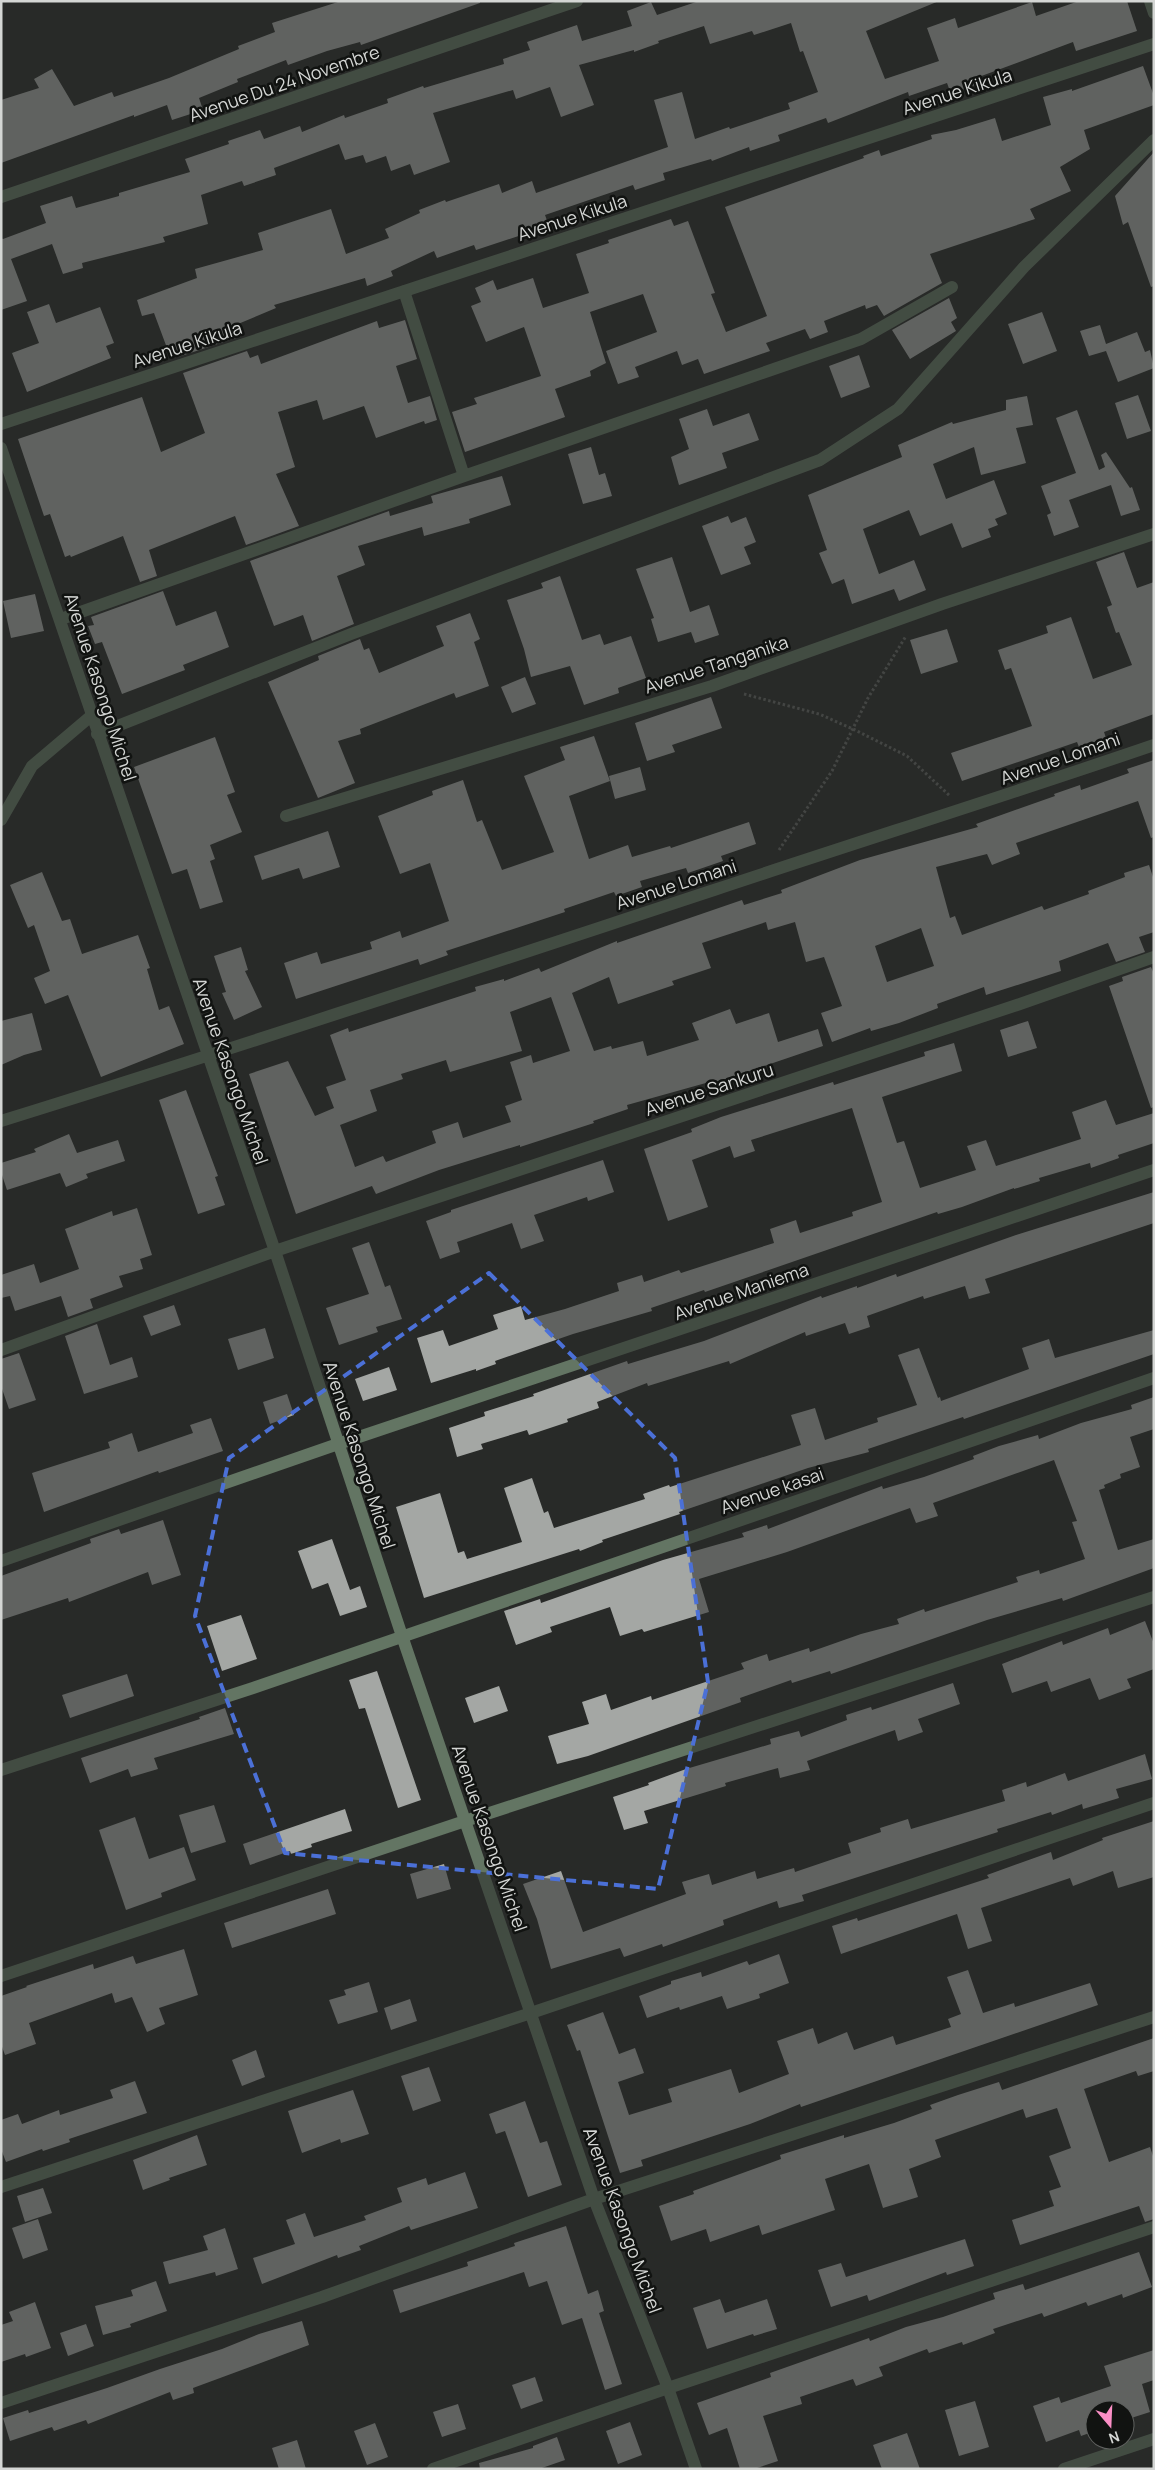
<svg xmlns="http://www.w3.org/2000/svg" width="1155" height="2470" viewBox="0 0 1155 2470" font-family="Manrope,sans-serif">
	<rect width="100%" height="100%" fill="#282a28"/>
	<path fill="#a4a7a4" fill-rule="evenodd" d="M341 1H480V3L361 45 360 42 327 51 288 65 286 60 237 79 238 82 199 98 203 110 172 120 167 105 134 117V115L1 163V100L39 88 34 79 52 69 74 106 112 92 114 97 169 78 239 49 238 46 275 32 272 23Z
		M699 1H939L866 31 885 79 939 61 927 28 955 18 958 28 1032 2 1036 16 1079 1H1127L1137 31 1076 51 1073 42 976 78 978 84 951 94 947 83 909 96 908 92 828 123 826 118 778 135 780 141 750 151 749 147 712 161 711 159 663 173 665 180 635 190 633 185 545 215 549 226 476 250 474 245 437 258 434 251 391 271 393 276 367 286 365 278 274 305 276 308 238 324 242 336 178 357 176 353 170 356 154 313 142 316 137 300 197 278 195 269 263 250 258 233 331 209 346 254 389 238 385 229 420 213 419 210 445 200 446 202 499 184 502 193 532 181 536 193 668 147 654 100 682 92 695 139 729 127 730 129 790 109 788 103 818 92 803 51 800 52 791 23 754 35 752 31 710 44 704 26 658 41 659 43 634 52V50L579 65 594 105 561 117 550 87 516 99 513 90 433 113 450 162 414 175 410 164 391 171 386 156 366 163 363 155 345 160 339 144 274 168 276 175 244 186 242 181 201 195 208 224 163 237 165 242 82 263 83 268 63 274 52 244 11 259 27 301 1 310V238L3 239 46 223 40 206 72 196 76 208 119 196V193L190 172 185 159 229 144 228 141 260 130 264 139 300 126 302 132 344 115 345 118 388 103 387 99 423 86 424 88 504 64 503 59 530 50 527 42 577 25 582 41 632 26 627 11 651 2 657 15Z
		M1143 66 1154 96V105L1084 130 1090 149 1060 167 1071 191 1030 209 1035 219 930 254 942 283 884 316 877 305 866 309 865 305 824 321 828 332 810 339 805 329 766 343 770 351 704 374 698 359 682 365 677 351 635 367 639 377 618 384 606 351 657 332 643 294 590 312 606 363 590 371 591 376 555 389 565 417 465 452 452 412 477 404 474 398 541 376 524 327 486 342 471 306 481 302 475 288 493 280 497 290 533 278 543 308 589 293 576 254 609 243 608 240 671 219 674 226 688 221 715 293 711 294 726 332 767 316 725 207 864 158 863 156 879 150 881 156 932 139 931 135 956 130 995 118 1002 141 1051 125 1043 97 1072 89V91Z
		M1154 152V286L1151 287 1128 222 1123 225 1115 196Z
		M949 298 957 318 951 322 956 331 910 359 892 330Z
		M49 304 56 323 100 307 114 343 106 346 111 358 27 392 12 353 39 343 27 312Z
		M1042 312 1057 351 1023 364 1008 324Z
		M405 320 417 359 396 366 408 403 430 396 437 420 425 424 424 421 376 438 364 406 323 420 317 400 278 412 295 467 276 474 299 526 246 545 235 516 149 550 157 576 140 582 123 536 71 557 70 555 65 557 50 514 44 516 18 439 142 397 161 452 205 433 183 373 247 351 250 358 258 355 261 364 377 321 379 328Z
		M1100 325 1106 344 1137 332 1145 352 1150 350 1154 368 1118 382 1106 351 1089 356 1080 331Z
		M859 355 870 387 841 398 829 366Z
		M1138 395 1151 431 1127 439 1115 403Z
		M1027 396 1033 425 1016 428 1026 463 981 475 974 447 933 464 946 499 994 480 1007 514 995 519 998 525 988 529 991 537 962 548 952 523 920 536 909 510 863 529 879 574 914 560 926 590 899 601 894 589 852 604 844 579 832 584 819 553 827 550 808 495 902 457 898 445 952 422 953 424 1006 410V400Z
		M707 409 713 426 749 413 759 440 722 453 727 468 679 485 671 457 689 449 679 419Z
		M1077 410 1099 470 1105 467 1101 455 1106 452 1130 488 1132 487 1140 510 1121 516 1111 485 1069 500 1079 527 1054 536 1047 515 1051 513 1041 486 1076 473 1056 418Z
		M591 447 599 475 605 473 612 496 583 504 568 454Z
		M502 476 511 505 469 519 470 523 424 536 422 527 358 546 365 565 337 576 354 624 312 641 303 615 274 626 250 561 389 511 390 516 433 503 431 496Z
		M728 516 731 523 746 517 756 542 744 547 751 564 721 575 702 526Z
		M1124 552 1137 588 1154 582V714L1104 732 1106 738 1079 747 1077 742 962 781 951 753 1032 726 1011 668 1005 670 998 650 1048 633 1046 626 1071 617 1093 679 1132 665 1119 632 1116 633 1107 607 1112 605 1096 562Z
		M672 557 690 612 709 605 719 635 695 643 691 632 658 642 651 619 654 618 636 569Z
		M560 576 582 640 600 634 604 645 631 636 646 678 618 688 619 693 584 705 570 666 531 677 524 649 507 600 543 588 541 583Z
		M163 591 176 626 216 611 229 647 183 665 185 670 122 694 102 642 95 644 88 626 94 625 91 617Z
		M35 594 44 631 11 638 3 601Z
		M470 613 480 639 474 642 489 686 456 698 454 693 360 729 361 734 338 741 355 783 318 798 268 682 319 660 318 656 360 639 364 650 369 648 379 673 444 646 436 626Z
		M947 629 958 662 921 674 910 640Z
		M525 677 536 704 512 713 501 687Z
		M711 697 722 728 672 745 675 752 647 761 635 723Z
		M594 736 610 781 569 796 589 859 628 845 632 857 670 846 671 848 749 822 756 844 721 856 723 861 688 873 686 868 640 881 642 887 616 896 614 892 564 909 565 912 446 951 448 955 420 965 418 959 296 999 284 963 317 952 321 964 372 949 370 942 400 931 402 938 449 921 430 863 400 874 378 816 433 795 432 791 463 780 477 822 482 820 502 870 554 852 524 776 565 760 560 747Z
		M215 737 235 792 227 795 242 832 210 845 215 859 210 861 223 902 200 909 187 869 172 874 134 767Z
		M1154 760V837L1151 838 1138 801 1016 843 1020 854 992 865 987 854 936 867 950 918 955 916 962 935 1042 906 1044 910 1089 894 1088 891 1125 877 1124 873 1149 865 1154 880V932L1139 937 1145 952 1116 962 1108 943 1059 961 1061 971 986 995 984 987 937 1004 938 1008 899 1023 871 1031 870 1028 832 1042 821 1013 842 1006 824 957 806 962 795 922 768 930 766 922 702 943 711 968 672 981 674 985 618 1004 609 977 572 993 594 1051 611 1046 612 1049 643 1041 647 1056 699 1040 692 1023 730 1009 736 1024 769 1013 778 1042 818 1029 823 1046 714 1083 713 1081 627 1105 628 1109 593 1121 594 1123 520 1147V1145L439 1170 376 1194 372 1186 296 1214 249 1074 288 1061 315 1116 334 1108 326 1087 346 1080 330 1035 348 1028 349 1032 476 991 475 987 504 979V981L539 968 541 972 617 941V943L742 900 744 905 782 893 781 890 860 860 978 827 976 824 1055 796 1054 794 1080 785 1081 790 1129 773 1127 769ZM921 928 934 966 887 982 875 946ZM551 997 570 1051 533 1063 531 1055 510 1062 522 1100 505 1106 511 1122 463 1138 458 1122 432 1131 436 1143 386 1162 383 1156 355 1167 340 1125 377 1111 370 1090 403 1079 401 1074 446 1060 450 1072 522 1051 510 1012Z
		M640 767 646 790 615 799 609 776Z
		M328 831 340 867 303 879 299 868 262 880 254 856Z
		M42 872 62 921 70 919 82 954 138 935 150 968 147 969 159 1010 169 1006 184 1044 101 1077 68 995 45 1004 34 978 50 971 34 925 28 928 10 885Z
		M241 947 248 970 245 971 262 1007 234 1020 222 993 226 992 214 956Z
		M1151 967 1154 974V1107L1151 1108 1109 986 1123 981 1122 977Z
		M32 1013 42 1050 24 1055 1 1065V1021Z
		M1028 1021 1037 1048 1008 1057 1000 1030Z
		M954 1043 962 1071 882 1097 897 1143 904 1141 920 1188 976 1170 967 1146 986 1140 996 1166 1081 1139 1072 1112 1106 1100 1116 1125 1154 1113V1143L1118 1155 1119 1158 1091 1168 1090 1163 1039 1178 1040 1181 1014 1189V1188L962 1207 938 1214 937 1212 705 1292 704 1290 651 1308 652 1311 573 1334 495 1361 496 1364 476 1371V1369L431 1383 417 1338 443 1330 449 1346 498 1329 493 1315 521 1306 525 1320 565 1309 619 1291 617 1283 642 1275 644 1282 679 1270 681 1273 774 1243 770 1229 796 1220 800 1233 853 1216 852 1212 882 1202 852 1108 751 1140 755 1151 734 1158 730 1146 692 1160 708 1207 668 1221 644 1149 692 1132 691 1129 721 1117 833 1082 834 1085 925 1056 924 1052Z
		M186 1090 218 1176 215 1177 225 1205 198 1214 159 1100Z
		M69 1134 77 1153 118 1140 125 1161 86 1174 88 1178 66 1187 60 1173 7 1190 1 1172V1163L36 1152 34 1149Z
		M603 1160 614 1192 588 1201 587 1197 534 1215 544 1241 521 1249 512 1223 457 1242 460 1252 440 1259 426 1221 451 1212V1210Z
		M1154 1192V1223L985 1279 990 1293 969 1299 965 1286 924 1299 923 1296 867 1316 870 1327 849 1334 845 1323 806 1336 805 1332 730 1364 729 1361 648 1386 647 1383 597 1402 599 1408 567 1419 568 1422 529 1435 527 1430 481 1444 483 1449 457 1457 449 1428 485 1416 484 1412 534 1396 533 1394 627 1361 628 1364 704 1341 821 1296 822 1298 857 1286V1288L896 1274 897 1277 1016 1235Z
		M137 1208 152 1255 140 1259 143 1269 119 1276 123 1287 90 1299 93 1308 68 1317 61 1296 15 1311 10 1296 1 1298V1275L34 1264 40 1283 79 1269 65 1229 112 1211 113 1216Z
		M369 1242 385 1287 390 1285 402 1319 376 1327 378 1332 339 1345 326 1308 369 1294 352 1248Z
		M174 1305 181 1325 151 1336 143 1316Z
		M97 1324 110 1365 132 1357 138 1377 84 1394 65 1336Z
		M265 1328 274 1358 238 1370 228 1339Z
		M1154 1330V1354L964 1419 963 1417 868 1449 869 1452 808 1468 679 1512 680 1514 602 1540 603 1542 580 1551 579 1549 424 1598 396 1507 440 1493 458 1553 464 1551 467 1559 522 1542 504 1488 532 1478 544 1513 548 1511 554 1528 645 1499 643 1494 669 1485 670 1487 801 1445 791 1415 815 1408 825 1440 878 1422 877 1418 917 1405 898 1355 919 1348 938 1398 940 1397 941 1401 1029 1369 1022 1348 1049 1339 1055 1358Z
		M19 1353 36 1400 9 1409 1 1386V1359Z
		M389 1367 397 1390 363 1401 355 1379Z
		M287 1394 294 1415 270 1424 263 1402Z
		M1154 1397V1429L1130 1437 1140 1467 1120 1474 1121 1478 1104 1485 1105 1488 1099 1490 1118 1550 1154 1539V1568L1063 1601 1062 1598 987 1620 831 1674 830 1671 792 1683 791 1680 740 1698 741 1702 588 1756 557 1764 548 1736 589 1724 582 1702 606 1694 611 1710 651 1696 652 1700 744 1669 741 1663 767 1654 769 1661 809 1648 810 1652 861 1634 899 1624 897 1619 924 1609 925 1612 1018 1582 1016 1577 1039 1570 1040 1574 1085 1559 1072 1522 1077 1521 1054 1460 933 1503 938 1516 916 1523 910 1508 787 1552 699 1579 709 1612 644 1632 642 1629 620 1636 610 1607 550 1627 552 1632 516 1645 504 1611 540 1599 541 1603 663 1560 744 1537 742 1533 767 1525 768 1529 882 1486 883 1489 924 1477 974 1459 973 1456 999 1446 1038 1435 1039 1439 1081 1423 1132 1409 1131 1405Z
		M211 1418 223 1451 159 1473 158 1471 44 1512 32 1473 110 1448 108 1442 132 1433 138 1452 193 1433 190 1425Z
		M163 1520 181 1575 152 1585 148 1572 69 1602 68 1598 1 1620V1576L91 1543 90 1539 119 1529 121 1534Z
		M332 1539 350 1590 360 1586 367 1607 340 1616 328 1583 312 1589 298 1551Z
		M241 1615 257 1659 222 1671 207 1626Z
		M1145 1621 1154 1644V1669L1127 1679 1131 1688 1099 1700 1090 1678 1051 1692 1047 1681 1012 1693 1002 1664 1062 1641 1063 1645 1108 1628 1110 1635Z
		M377 1671 421 1800 398 1808 365 1708 359 1709 349 1680Z
		M127 1674 134 1696 70 1718 62 1695Z
		M953 1683 960 1704 918 1719 923 1732 898 1741 895 1730 807 1761 810 1770 780 1778 778 1768 725 1783 726 1786 644 1811 648 1823 624 1830 613 1797 649 1785 648 1783 686 1769 771 1744 770 1739 799 1731 801 1737 847 1720 846 1715 871 1707 872 1710Z
		M499 1686 508 1711 474 1723 465 1698Z
		M225 1708 234 1734 154 1758 158 1769 131 1777 128 1769 90 1783 81 1758 200 1719 199 1717Z
		M1145 1754 1152 1779 1116 1789 1119 1798 1083 1809 1082 1804 1052 1815 1051 1812 997 1829 998 1832 802 1895 804 1901 779 1908 777 1901 723 1920 724 1925 663 1947 662 1944 624 1957 620 1948 551 1969 537 1919 523 1884 561 1871 583 1932 686 1894 682 1882 709 1874 712 1885 755 1871 757 1879 794 1868 795 1872 851 1853 848 1843 881 1832 880 1828 908 1819 911 1829 1005 1801 1002 1790 1026 1782 1027 1787 1065 1773 1068 1781Z
		M214 1805 226 1842 191 1853 179 1815Z
		M345 1809 352 1831 311 1844 312 1847 291 1854 290 1851 250 1865 243 1844Z
		M135 1817 149 1859 184 1847 196 1880 161 1893 162 1897 126 1910 99 1830Z
		M1154 1821V1877L1118 1888 1113 1871 1073 1886 1070 1878 981 1908 992 1941 968 1949 957 1914 841 1954 832 1926 857 1918 858 1921 989 1878 987 1875 1051 1852 1053 1860 1103 1840 1102 1838Z
		M444 1864 451 1889 417 1899 410 1874Z
		M328 1889 336 1914 232 1948 224 1923Z
		M184 1949 198 1995 159 2008 165 2024 147 2032 132 1997 115 2003 112 1993 29 2023 36 2044 5 2055 1 2044V1996L27 1987 26 1986 93 1964 94 1969 133 1956 136 1964Z
		M779 1954 789 1983 759 1994 760 1998 727 2009 722 1996 680 2010 679 2007 647 2018 639 1996 671 1984V1981L701 1972 702 1977 747 1961 749 1965Z
		M968 1970 983 2013 1014 2003 1015 2007 1090 1983 1098 2005 801 2107 800 2104 750 2124 641 2160 643 2166 620 2173 580 2050 577 2051 567 2025 603 2012 619 2054 635 2048 644 2073 618 2082 629 2115 672 2102 668 2089 731 2069 739 2093 789 2074 777 2041 813 2028 818 2044 847 2032 854 2050 893 2036 896 2045 951 2027 948 2019 961 2014 947 1977Z
		M369 1982 378 2012 338 2024 329 2000 346 1995 344 1990Z
		M410 1999 417 2021 391 2030 384 2008Z
		M1154 2038V2071L1138 2076 1136 2071 1084 2089 1109 2162 1150 2147 1154 2159V2219L1145 2222 1139 2206 1020 2245 1012 2220 1054 2206 1049 2191 1061 2187 1049 2156 1071 2148 1057 2108 1026 2118 1023 2109 935 2140 941 2157 909 2169 918 2197 883 2208 869 2164 825 2179 835 2210 762 2235 759 2225 710 2242 706 2229 671 2241 659 2206 694 2194 693 2191 781 2159 780 2155 844 2135V2138L894 2123 932 2109 930 2105 958 2095 999 2082 1002 2090Z
		M256 2050 265 2077 242 2086 232 2060Z
		M429 2067 441 2101 413 2111 401 2076Z
		M135 2081 147 2113 69 2139 70 2142 43 2151 42 2149 6 2162 1 2149V2120L18 2114 22 2124 59 2110 60 2115 113 2098 110 2090Z
		M353 2090 369 2134 341 2143 340 2139 302 2153 288 2111Z
		M525 2101 540 2143 547 2141 562 2185 528 2197 505 2131 496 2134 489 2114Z
		M197 2135 207 2165 169 2178 170 2180 143 2190 133 2160Z
		M465 2172 478 2208 411 2230 409 2226 359 2246 361 2250 338 2258 337 2255 262 2284 253 2258 295 2244 286 2220 305 2213 314 2237 366 2220 364 2216 402 2202 397 2188 426 2178 428 2185Z
		M43 2188 52 2213 25 2222 17 2196Z
		M38 2219 48 2250 23 2259 12 2228Z
		M566 2226 588 2294 598 2290 604 2311 599 2313 622 2384 605 2390 582 2318 562 2325 547 2281 529 2287 524 2272 400 2313 393 2290 468 2266 467 2262 515 2246 514 2243Z
		M225 2228 238 2269 216 2276 215 2272 169 2284 163 2262 208 2250 203 2236Z
		M965 2239 974 2266 947 2275 946 2272 869 2301 867 2295 831 2307 818 2270 841 2263 846 2277Z
		M1139 2252 1152 2287 1123 2298 1122 2294 1088 2306 1086 2302 1044 2317 1042 2313 993 2329 995 2333 963 2345 962 2342 929 2353 927 2349 879 2367 883 2376 856 2386 853 2379 800 2397 802 2404 763 2416 778 2461 754 2469H740L727 2428 709 2435 697 2403 771 2377 770 2373 869 2338 870 2341 906 2327 943 2317 995 2299 993 2293 1023 2284 1025 2290Z
		M156 2281 167 2311 130 2324 131 2327 103 2335 95 2306 133 2296 131 2290Z
		M720 2299 725 2313 767 2299 777 2329 754 2336 753 2334 707 2349 693 2308Z
		M35 2302 51 2348 26 2357 25 2354 1 2362V2325L13 2321 9 2312Z
		M302 2321 309 2345 193 2388 194 2393 173 2400 170 2392 88 2424 86 2420 54 2431 52 2427 10 2441 3 2418 28 2410 29 2413 107 2388 160 2369 222 2349 259 2334Z
		M86 2324 94 2346 68 2356 60 2333Z
		M1154 2350V2380L1142 2384 1150 2412 1125 2420V2410H1095V2431L1081 2436 1079 2430 1046 2442 1033 2406 1059 2397 1061 2403 1111 2386 1104 2366Z
		M535 2377 543 2401 521 2409 512 2385Z
		M975 2401 989 2447 959 2456 945 2410Z
		M458 2404 466 2429 442 2437 433 2412Z
		M630 2422 642 2455 618 2464 606 2431Z
		M375 2423 388 2457 367 2465 354 2431Z
		M907 2433 920 2469H882L873 2445Z
		M557 2437 565 2460 539 2469H480L479 2463 533 2448V2446Z
		M297 2440 306 2469H279L272 2448Z"/>
	<g fill="none" stroke-linecap="round" stroke-linejoin="round">
		<path stroke="#646664" stroke-width="3" stroke-dasharray="2.5 2.5" stroke-linecap="butt" d="M744 694 819 714 853 729 907 756 950 796
			M779 850 832 771 868 698 906 636"/>
		<path stroke="#637563" stroke-width="12" d="M1150 1 1154 13
			M1 197 577 1
			M404 291 464 476
			M1 424 1154 44
			M1 448 275 1251 402 1636 594 2199 668 2388 696 2469
			M61 619 464 476 861 339 952 287
			M97 734 351 634 820 460 898 409 1024 267 1154 140
			M286 816 712 686 942 604 1154 534
			M1 820 32 766 91 716
			M1 1121C240 1047 477 968 714 890 861 841 1008 795 1154 745
			M1 1350 275 1251 1020 1004 1154 957
			M1 1561 338 1444 1154 1170
			M1 1770 253 1688 1154 1378
			M1 1976 465 1821 1154 1597
			M1 2187 531 2013 1154 1803
			M1 2403 322 2297 594 2199 1154 2017
			M433 2469 668 2388 1154 2227
			M1064 2469 1154 2439"/>
	</g>
	<path d="M0 0H1155V2470H0ZM489 1273 675 1458 708 1682 658 1889 285 1853 195 1616 229 1458Z" fill="#282a28" fill-opacity=".55" fill-rule="evenodd"/>
	<path fill="none" stroke="#4b70d7" stroke-width="4" stroke-dasharray="10 6" stroke-linejoin="round" d="M489 1273 675 1458 708 1682 658 1889 285 1853 195 1616 229 1458Z"/>
	<g text-anchor="middle" dominant-baseline="central" stroke-width="5" stroke-linejoin="round" paint-order="stroke">
		<g font-size="18" fill="#d4d6d4" stroke="#111311">
			<text transform="translate(284 83) rotate(-19)">Avenue Du 24 Novembre</text>
			<text transform="translate(957 91) rotate(-18)">Avenue Kikula</text>
			<text transform="translate(572 217) rotate(-18)">Avenue Kikula</text>
			<text transform="translate(187 344) rotate(-18)">Avenue Kikula</text>
			<text transform="translate(716 664) rotate(-18)">Avenue Tanganika</text>
			<text transform="translate(101 687) rotate(72)">Avenue Kasongo Michel</text>
			<text transform="translate(1060 758) rotate(-19)">Avenue Lomani</text>
			<text transform="translate(676 884) rotate(-18)">Avenue Lomani</text>
			<text transform="translate(231 1071) rotate(71)">Avenue Kasongo Michel</text>
			<text transform="translate(709 1089) rotate(-18)">Avenue Sankuru</text>
			<text transform="translate(741 1291) rotate(-19)">Avenue Maniema</text>
			<text transform="translate(360 1455) rotate(72)">Avenue Kasongo Michel</text>
			<text transform="translate(772 1490) rotate(-19)">Avenue kasai</text>
			<text transform="translate(490 1838) rotate(71)">Avenue Kasongo Michel</text>
			<text transform="translate(623 2220) rotate(70)">Avenue Kasongo Michel</text>
		</g>
	</g>
	<rect width="1155" height="2470" fill="none" stroke="#d4d6d4" stroke-width="5"/>
	<g transform="translate(1110 2425) rotate(161)"><circle r="24" fill="#111311" stroke="#5f615f"/>
	<path d="M0-4L9 19L0 12L-9 19Z" fill="#fb8fc6"/>
	<text y="-8" font-size="14" font-weight="bold" text-anchor="middle" fill="#d4d6d4">N</text>
	</g>
</svg>
